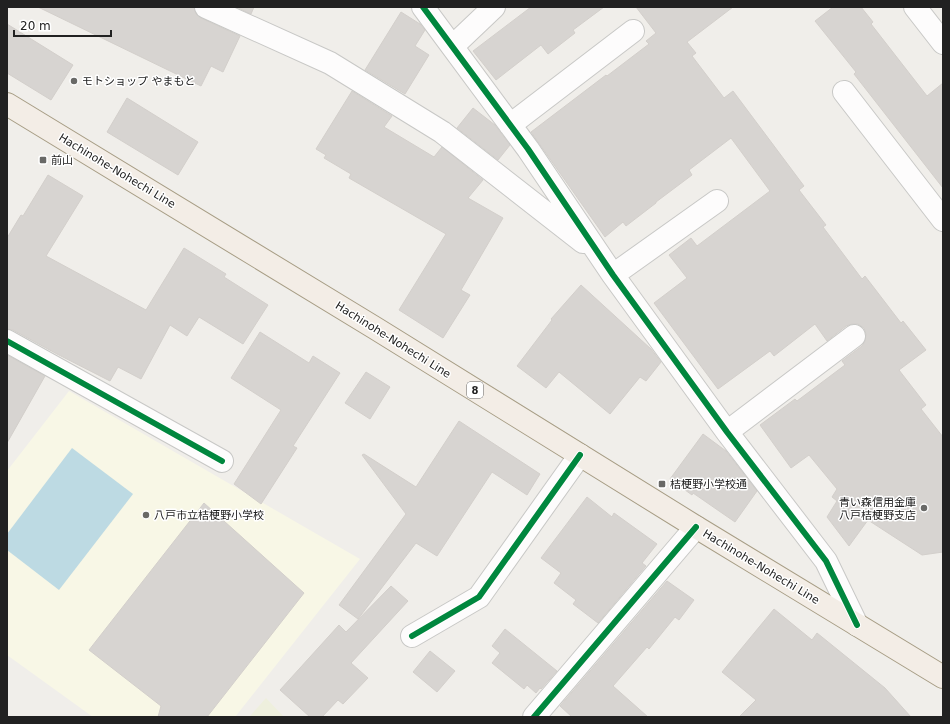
<svg xmlns="http://www.w3.org/2000/svg" width="950" height="724" viewBox="0 0 950 724" font-family="'DejaVu Sans','Noto Sans JP',sans-serif">
	<rect width="100%" height="100%" fill="#f0eeea"/>
	<path fill="#f8f7e6" d="M69 391 360 559 235 717H93L7 655V471Z"/>
	<path fill="#eeefdd" d="M266 698 284 717H249Z"/>
	<path fill="#bddae3" d="M72 448 133 494 59 590 7 550V534Z"/>
	<path fill="#d7d4d1" stroke="#d3cfcb" d="M38 7H194L196 14 201 18 240 36 223 72 211 66 201 86Z
		M236 7H254L251 14Z
		M531 7H604L573 30 575 33 548 54 541 45 496 80 473 51Z
		M636 7H733L687 42 696 53 692 56 724 98 733 91 804 186 799 190 826 225 823 227 862 279 865 276 901 323 903 321 926 350 899 370 926 405 921 409 943 437V552L922 555 868 520 849 546 827 517 837 501 832 497 837 489 809 455 791 468 760 425 795 399 797 401 845 365 842 361 862 346 865 341 866 334 864 328 858 324H852L846 326 827 341 815 324 774 356 770 351 718 389 654 303 687 278 669 255 691 238 697 246 770 191 731 138 689 170 692 175 656 202V203L626 226 623 222 605 237 531 132 606 75 607 76 649 44 646 41 656 33Z
		M833 7H861L873 22 871 24 927 96 943 83V188L854 74 856 72 815 21Z
		M401 12 420 24 425 30 415 46 429 55 405 94 365 70Z
		M7 24 73 65 51 100 7 73Z
		M352 91 392 116 384 127 434 157 442 147 483 180 468 198 503 218 461 290 470 295 443 338 399 310 446 234 349 178 351 174 324 158 326 155 316 149Z
		M127 98 198 142 178 175 107 132Z
		M473 108 495 125 510 145 498 160 457 128Z
		M48 175 83 196 46 256 146 310 184 248 226 274 224 277 268 305 243 344 199 317 187 336 170 325 141 379 118 367 110 381 57 354 13 330 7 329V238L21 215 23 216Z
		M581 285 651 349 661 362 646 381 640 377 610 414 559 372 546 388 517 366 552 320 551 319Z
		M260 332 309 363 313 356 340 373 293 446 297 448 261 504 234 484 281 410 231 378Z
		M7 355 45 376 7 443Z
		M366 372 390 387 370 419 345 403Z
		M459 421 540 474 527 495 492 472 437 556 416 543 358 619 339 605 406 514 362 455 364 454 416 487Z
		M703 434 726 451 757 491 735 522 693 493 692 495 670 479Z
		M587 497 612 517 614 513 657 544 642 563 646 566 598 623 573 604 576 600 554 583 561 573 541 558Z
		M204 503 304 593 207 717H158L161 706 89 650Z
		M667 581 694 600 679 620 675 617 649 649 647 647 613 686 648 717H572L560 706Z
		M391 586 408 601 351 663 368 678 343 704 338 700 322 717H310L280 690 339 625 346 632Z
		M774 609 812 640 817 633 885 688 911 717H739L756 700 722 672Z
		M505 629 557 671 541 689 540 688 536 693 527 685 524 689 492 663 500 653 492 646Z
		M430 651 455 671 437 692 413 672Z"/>
	<g fill="none" stroke-linecap="round" stroke-linejoin="round">
		<defs>
			<path id="street" d="M206 7 330 63 442 132 583 242
				M423 7 528 149 613 275 727 432 826 561 857 625
				M915 7 943 43
				M453 46 494 7
				M844 92 943 220
				M510 125 633 31
				M613 275 717 201
				M7 341 222 461
				M727 432 854 336
				M412 636 479 597 580 455
				M534 717 696 527"/>
			<path id="primary" d="M7 104 375 328 696 527 943 677"/>
		</defs>
		<use href="#street" stroke="#c8c8c6" stroke-width="24"/>
		<use href="#primary" stroke="#a79d85" stroke-width="24"/>
		<use href="#street" stroke="#fdfcfc" stroke-width="22"/>
		<use href="#primary" stroke="#f3ede6" stroke-width="22"/>
		<defs>
			<path id="cycleway" d="M423 7 528 149 613 275 727 432 826 561 857 625
				M7 341 222 461
				M412 636 479 597 580 455
				M534 717 696 527"/>
		</defs>
		<use href="#cycleway" stroke="#fff" stroke-width="8"/>
		<use href="#cycleway" stroke="#00873e" stroke-width="6"/>
	</g>
	<g fill="#696967" stroke="#fff" stroke-width="1.5">
		<circle cx="74" cy="81" r="4"/>
		<rect x="39" y="156" width="8" height="8" rx="2"/>
		<rect x="658" y="480" width="8" height="8" rx="2"/>
		<circle cx="924" cy="508" r="4"/>
		<circle cx="146" cy="515" r="4"/>
	</g>
	<g text-anchor="middle" dominant-baseline="central" stroke-width="3" stroke-linejoin="round" paint-order="stroke">
		<rect fill="#fff" stroke="#646464" stroke-width="1" x="467" y="382" width="16" height="16" rx="3"/>
		<g font-size="10" font-weight="bold" fill="#212121">
			<text x="475" y="390">8</text>
		</g>
		<g font-size="11" fill="#212121" stroke="#fff" text-anchor="start">
			<text x="82" y="81">モトショップ やまもと</text>
			<text x="51" y="160">前山</text>
			<text x="670" y="484">桔梗野小学校通</text>
			<text x="916" y="502" text-anchor="end">青い森信用金庫<tspan x="916" dy="13">八戸桔梗野支店</tspan></text>
			<text x="154" y="515">八戸市立桔梗野小学校</text>
		</g>
		<g font-size="11" fill="#212121" stroke="#fff">
			<text transform="translate(117 171) rotate(31)">Hachinohe-Nohechi Line</text>
			<text transform="translate(393 340) rotate(32)">Hachinohe-Nohechi Line</text>
			<text transform="translate(761 567) rotate(31)">Hachinohe-Nohechi Line</text>
		</g>
	</g>
	<rect width="950" height="724" fill="none" stroke="#212121" stroke-width="16"/>
	<path d="M14 30v6h97v-6" fill="none" stroke="#212121" stroke-width="2"/>
	<text x="20" y="30" font-size="12" fill="#212121" stroke="#ffffff" stroke-width="3" paint-order="stroke">20 m</text>
</svg>
